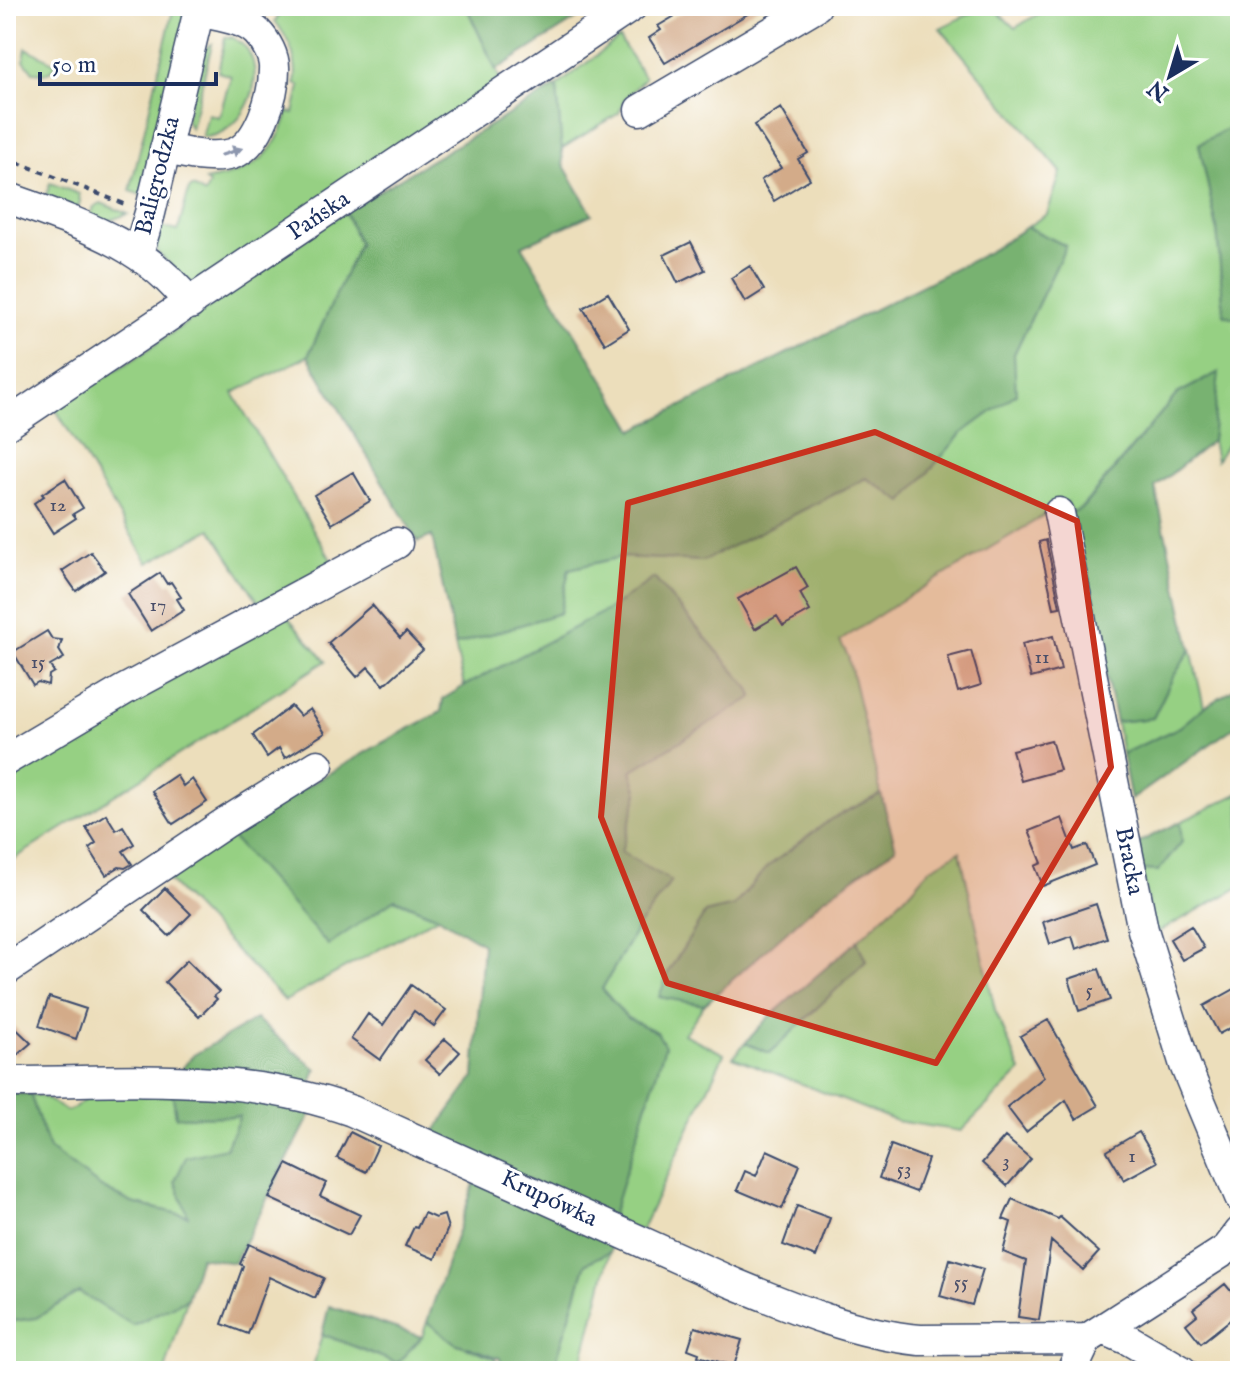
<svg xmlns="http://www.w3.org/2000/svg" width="1246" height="1377" viewBox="0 0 1246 1377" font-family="'IM FELL English',serif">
	<rect width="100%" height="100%" fill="#fff"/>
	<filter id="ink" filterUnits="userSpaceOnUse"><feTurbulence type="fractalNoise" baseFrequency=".0125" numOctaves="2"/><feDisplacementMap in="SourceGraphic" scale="16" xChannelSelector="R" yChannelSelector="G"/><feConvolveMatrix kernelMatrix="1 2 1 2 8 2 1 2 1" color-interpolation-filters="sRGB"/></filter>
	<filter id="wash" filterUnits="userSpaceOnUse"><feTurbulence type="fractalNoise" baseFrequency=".006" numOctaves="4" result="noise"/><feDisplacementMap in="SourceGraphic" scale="32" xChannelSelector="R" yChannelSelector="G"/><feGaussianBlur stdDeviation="1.8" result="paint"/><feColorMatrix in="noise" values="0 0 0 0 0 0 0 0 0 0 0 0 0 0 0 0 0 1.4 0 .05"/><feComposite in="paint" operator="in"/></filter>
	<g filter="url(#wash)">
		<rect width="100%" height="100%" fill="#ecdebb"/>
		<path fill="#96d083" stroke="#588070" stroke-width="2" d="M174 6H190L143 196 130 191Z
			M269 6H466L501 81 206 284 190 283 158 253 156 245 160 227 178 231 189 189 193 187 205 194 209 184 205 181C251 173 275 158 288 112L294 113 300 86 295 84C299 60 289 39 275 21L279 16Z
			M986 6H991L1015 28 1051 6H1240V122L1199 144 1217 228 1224 314 1240 320V424L1216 461 1212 441 1218 373 1177 394 1082 507 1071 513 1067 502 899 602 840 641 848 656 881 794 831 819 766 868 734 906 705 913 669 971 660 997 704 1005 684 1034 724 1054 641 1231 611 1219 657 1032 627 1018 602 989 637 928 671 882 621 852 638 793 631 771 753 696 750 689 654 578 612 608 464 686 455 645 560 613 569 569 621 557 703 561 866 478 903 501 961 434 1015 394 1014 354 1066 246 1027 227 1047 214 1061 172 940 28Z
			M232 37C236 40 244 45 247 49 269 82 241 137 202 137L208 114 219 117 231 76 218 72 225 38Z
			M619 38 645 78 624 100 619 113 561 149 557 86Z
			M212 44 191 129 186 120 204 49Z
			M26 48 57 64 48 73 33 72 24 60Z
			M50 183 79 194 80 202 76 212 46 196Z
			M101 203 128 214 108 221 90 218 94 207Z
			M345 211 359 244 308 356 233 393 334 565 261 606 211 529 148 563 55 408 139 356Z
			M286 615 326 661 6 864V776L185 666Z
			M1191 649 1204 707 1180 727 1122 754 1116 722 1153 718 1172 679Z
			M1240 793V887L1153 935 1142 870 1158 871 1182 842 1180 822Z
			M227 832 438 917 285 1001 163 875Z
			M960 851 995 1010 1021 1071 961 1131 896 1121 733 1057 745 1043 770 1053 866 961 857 941 912 890 930 869Z
			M96 1089H172L176 1117 240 1116 226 1148 189 1216 132 1203 101 1187 49 1149 30 1094 43 1097 67 1111 75 1108Z
			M610 1252 580 1371H553L586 1263Z
			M79 1292 133 1324 187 1299 165 1371H6V1322L36 1318Z
			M427 1322 455 1343 495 1358 499 1371H312L322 1334 397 1363 422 1337Z"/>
		<path fill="#78b271" stroke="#4a7068" stroke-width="2" d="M466 6H597L496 70Z
			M557 86 563 164 592 214 522 246 634 430 987 253 1027 227 1066 246 1014 354 1016 394 961 434 903 502 866 478 703 561 621 557 569 569 560 613 455 645 432 536 418 542 308 356 359 244 345 211Z
			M1240 122V320L1224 315 1217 228 1199 144Z
			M1219 372 1212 441 1155 487 1191 649 1172 679 1153 718 1116 722 1071 513 1083 507 1177 394Z
			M654 578 750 689 753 697 631 771 638 793 621 852 671 881 637 928 602 989 627 1018 657 1032 665 1046 611 1219 432 1135 474 1077 483 944 438 917 395 899 328 945 227 832 382 743 441 712 443 699 464 686 611 608Z
			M1240 685V723L1131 800 1122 754 1180 727 1204 707Z
			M881 794 896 848 821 901 704 1005 659 997 669 971 705 913 734 906 766 868 831 819Z
			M1180 822 1182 842 1158 871 1142 870 1139 842Z
			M857 941 866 961 770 1053 745 1043 769 1017Z
			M256 1019 316 1069 309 1089 179 1073 192 1056Z
			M172 1089 313 1110 234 1263 200 1257 187 1299 133 1325 79 1292 36 1318 6 1322V1093L30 1094 49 1149 101 1187 132 1203 188 1216 175 1181 186 1157 226 1148 240 1116 176 1117Z
			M476 1178 614 1237 610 1252 586 1263 553 1371H501L500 1358 455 1343 427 1322Z
			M329 1306 422 1337 397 1363 322 1334Z"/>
		<g id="blocks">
			<path fill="#d3ab89" d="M692 6H761L665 63 649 38 661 30 658 26Z
				M781 108 808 153 798 159 810 179 774 201 761 180 781 168 754 125Z
				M691 242 705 270 678 283 664 255Z
				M750 266 764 290 745 302 731 278Z
				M608 293 629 329 605 344 583 308Z
				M353 472 370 501 332 524 314 495Z
				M65 479 83 508 73 514 76 518 53 533 34 503 44 496 42 494Z
				M1046 540 1060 607 1054 608 1039 542Z
				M91 552 105 571 76 591 62 571Z
				M796 567 808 588 800 593 810 611 783 626 777 616 755 629 738 599Z
				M160 573 167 584 171 582 181 597 177 599 184 610 151 631 128 594Z
				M372 605 400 638 406 632 423 650 384 685 368 667 357 677 328 643Z
				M47 631 52 639 62 640 59 650 64 658 50 666 54 672 49 675 48 685 38 682 33 685 13 652Z
				M1053 636 1061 670 1031 678 1022 644Z
				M971 651 981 685 958 692 948 657Z
				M291 706 300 716 310 709 325 733 285 758 279 748 267 757 253 735Z
				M1051 740 1060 770 1021 781 1012 750Z
				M176 775 183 786 192 779 207 802 173 824 152 791Z
				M106 814 116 830 123 826 134 844 123 851 132 864 125 868 119 867 106 875 89 848 96 843 86 827Z
				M1062 818 1074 850 1087 845 1095 865 1043 886 1035 866 1042 863 1029 831Z
				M165 888 191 914 169 936 143 910Z
				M1096 904 1107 938 1076 949 1072 936 1050 944 1043 922Z
				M1191 926 1204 948 1182 960 1170 939Z
				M187 960 219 992 214 996 217 999 199 1017 165 982Z
				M1099 969 1110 1000 1079 1011 1069 979Z
				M411 985 446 1010 434 1026 414 1011 380 1060 351 1039 368 1014 383 1025Z
				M1240 986V1023L1219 1034 1204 1006Z
				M49 997 86 1009 76 1039 39 1026Z
				M6 1019 31 1043 16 1056 6 1045Z
				M1048 1020 1098 1106 1076 1119 1066 1100 1026 1132 1007 1107 1044 1077 1020 1036Z
				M445 1039 460 1052 440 1074 425 1060Z
				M350 1132 378 1146 366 1172 337 1158Z
				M1139 1132 1157 1162 1124 1180 1107 1151Z
				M1005 1137 1031 1159 1007 1186 982 1163Z
				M891 1145 928 1159 916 1192 879 1178Z
				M767 1150 800 1165 782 1209 737 1190 745 1171 756 1176Z
				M287 1164 326 1183 320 1196 360 1215 349 1235 269 1198Z
				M1012 1199 1058 1219 1060 1217 1099 1252 1083 1270 1051 1241 1039 1320 1018 1317 1026 1261 1003 1252 1011 1222 1003 1219Z
				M797 1206 830 1218 816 1257 783 1245Z
				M424 1213 435 1218 444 1215 448 1228 435 1259 405 1246 414 1227 417 1228Z
				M249 1244 324 1278 315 1298 269 1277 248 1334 222 1324 243 1266 240 1264Z
				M950 1259 983 1269 972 1305 940 1296Z
				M1225 1284 1230 1290 1240 1291V1312L1201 1343 1186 1324 1197 1315 1193 1309Z
				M695 1327 742 1340 734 1366 698 1356 699 1353 688 1349Z"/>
		</g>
	</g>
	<g filter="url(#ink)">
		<use href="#blocks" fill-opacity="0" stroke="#3a496c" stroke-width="2"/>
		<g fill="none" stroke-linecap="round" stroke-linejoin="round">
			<defs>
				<path id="minor" d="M640 110 816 6
					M165 149C187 153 211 160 232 154 259 146 274 95 274 70 275 57 266 41 257 32 243 18 217 16 199 11
					M6 197C76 223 144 242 190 304
					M138 253 150 213 200 6
					M6 425 632 6
					M1059 513 1143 930 1185 1065 1240 1197
					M6 760 124 690 397 543
					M6 970 225 823 318 765
					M6 1082C122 1082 241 1070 352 1111L733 1283C793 1308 856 1334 920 1340L1087 1339
					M1103 1329 1129 1340 1182 1371
					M1072 1371 1087 1339 1227 1249 1240 1232"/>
			</defs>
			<use href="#minor" stroke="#3a496c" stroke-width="33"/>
			<path stroke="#3a496c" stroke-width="4" stroke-dasharray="6 6" stroke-linecap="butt" d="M6 158 127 205"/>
			<use href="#minor" stroke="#fff" stroke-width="30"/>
		</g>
		<defs><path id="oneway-solid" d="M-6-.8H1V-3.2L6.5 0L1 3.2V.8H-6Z" transform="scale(2)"/></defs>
		<use fill="#8d97ae" href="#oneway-solid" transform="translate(231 152) rotate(-18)"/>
	</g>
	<path fill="#c8321e" fill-opacity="0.2" stroke="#c8321e" stroke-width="6" stroke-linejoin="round" d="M875 432 1077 521 1111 767 936 1063 667 983 601 817 628 503Z"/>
	<g text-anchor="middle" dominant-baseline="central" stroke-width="6" stroke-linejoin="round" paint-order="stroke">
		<g font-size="20" fill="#494e69">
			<text x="58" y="505">12</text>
			<text x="158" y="605">17</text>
			<text x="1042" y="657">11</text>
			<text x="38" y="662">15</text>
			<text x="1089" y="990">5</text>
			<text x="1132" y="1156">1</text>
			<text x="1006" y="1161">3</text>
			<text x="904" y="1169">53</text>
			<text x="961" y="1282">55</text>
		</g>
		<g font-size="24" fill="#1b2f5e" stroke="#fff">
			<text transform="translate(158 176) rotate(-76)">Baligrodzka</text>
			<text transform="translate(319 216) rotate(-34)">Pańska</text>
			<text transform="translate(1129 861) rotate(79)">Bracka</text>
			<text transform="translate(549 1199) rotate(25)">Krupówka</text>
		</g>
	</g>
	<rect width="1246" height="1377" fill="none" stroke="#fff" stroke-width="32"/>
	<g transform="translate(1170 76) rotate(218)" stroke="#ffffff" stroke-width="6" paint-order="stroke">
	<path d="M0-6L14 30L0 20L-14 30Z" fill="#1b2f5e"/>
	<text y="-12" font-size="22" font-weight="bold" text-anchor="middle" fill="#1b2f5e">N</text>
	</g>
	<path d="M40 72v12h176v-12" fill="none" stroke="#1b2f5e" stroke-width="4"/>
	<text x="52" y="72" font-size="24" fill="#1b2f5e" stroke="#ffffff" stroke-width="6" paint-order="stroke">50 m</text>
</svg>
